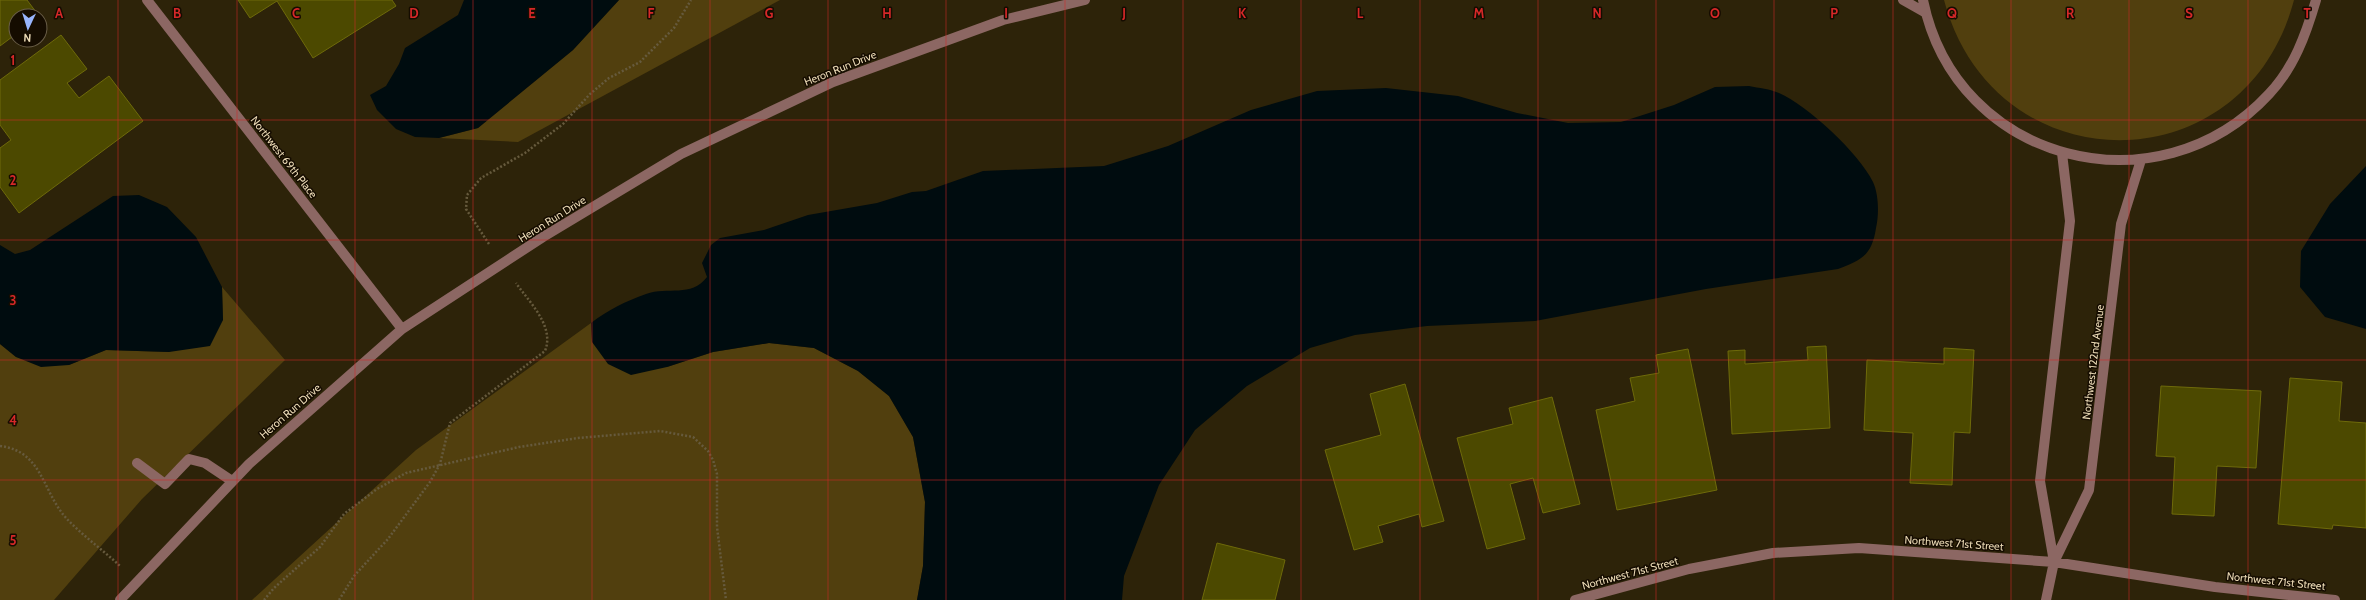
<svg xmlns="http://www.w3.org/2000/svg" width="2366" height="600" viewBox="0 0 2366 600" font-family="Cabin,sans-serif">
	<rect width="100%" height="100%" fill="#2d2309"/>
	<path fill="#513f0e" d="M619 0H780L518 142 439 138 478 128 573 50Z
		M1944 0H2294C2245 187 1994 187 1944 0Z
		M222 287 285 360 142 499 54 600H0V344L16 357 69 365 106 350 169 352 223 320Z
		M591 323 592 342 667 367 713 352 769 343 814 348 858 371 889 396 913 437 925 502 923 566 917 600H252L416 450Z"/>
	<path fill="#000c0f" d="M464 0H619L573 50 478 128 439 138 415 137 396 129 377 110 370 95 386 86 399 64 405 48 458 15Z
		M1749 86C1759 88 1770 89 1779 93 1808 106 1859 153 1873 182 1879 195 1879 215 1876 228 1872 254 1863 260 1838 269L1706 289 1535 321 1427 326 1355 335 1310 348 1247 386 1195 430 1159 485 1124 576 1122 600H917L923 566 925 502 913 437 889 396 858 371 814 348 769 343 713 352 667 367 631 375 608 364 592 342 591 323C608 310 626 301 646 294 668 286 691 298 707 277L702 263 711 245 720 238 764 230 808 215 877 203 912 192 926 191 983 171 1104 166 1168 146 1251 110 1317 91 1386 88 1458 96 1517 113 1568 123 1621 122 1674 105 1715 87Z
		M2366 166V329L2325 317 2300 287 2301 251 2330 204Z
		M139 195 167 207 196 237 222 287 223 320 210 346 169 352 106 350 69 365 41 367 16 357 0 344V245L15 254 30 250 113 196Z"/>
	<path fill="#4c4900" stroke="#6e6a0a" d="M0 0H27L39 16H16V34L0 46Z
		M238 0H392L396 6 313 58 277 1 250 18Z
		M61 35 87 69 67 83 79 98 109 76 143 121 19 213 0 187V148L11 140 0 125V80Z
		M1826 346 1830 428 1732 434 1728 351 1745 350V364L1808 360 1807 347Z
		M1944 348 1974 350 1970 433 1954 432 1952 485 1910 483 1913 433 1864 430 1867 360 1944 364Z
		M1688 349 1717 490 1617 510 1596 410 1635 401 1630 378 1659 373 1656 355Z
		M2290 378 2342 382 2339 421 2366 423V528L2333 525 2332 529 2278 524Z
		M1405 384 1444 521 1422 527 1419 514 1378 526 1383 542 1354 550 1325 450 1381 435 1370 394Z
		M2161 386 2261 391 2256 468 2217 466 2214 516 2172 514 2175 457 2156 456Z
		M1552 397 1580 504 1543 513 1533 478 1510 484 1525 539 1487 549 1457 438 1513 424 1509 408Z
		M1217 543 1285 560 1275 600H1202Z"/>
	<g fill="none" stroke-linecap="round" stroke-linejoin="round">
		<path stroke="#665a3d" stroke-width="2.5" stroke-dasharray="2 2" stroke-linecap="butt" d="M489 244 466 209 467 195 481 178 525 153 563 124 590 94 609 78 640 62 674 28 691 0
			M0 446C43 451 42 492 67 519 83 536 103 550 120 566
			M264 600 274 588 320 547 344 514 377 489 406 473 519 447 578 438 660 431 693 437 708 451 713 460 717 474V527L726 600
			M339 600 354 576 388 539 430 482 440 464 450 423 545 351C555 326 529 302 516 283"/>
		<path stroke="#8c6763" stroke-width="10" d="M147 0 402 329
			M1903 0 1926 13
			M1923 0C1956 163 2158 214 2269 94 2294 68 2306 34 2316 0
			M137 463 165 484 189 459 205 463 232 481
			M2054 562 2040 481 2070 221 2062 153
			M120 600 249 464 402 329 543 237 681 154 833 82 1003 20 1085 0
			M1575 600 1689 569 1773 553 1859 548 2054 562 2215 587 2335 600
			M2046 600 2054 562 2089 490 2121 224 2141 160"/>
	</g>
	<path fill="none" stroke="#d62828" stroke-width="1" stroke-opacity="0.55" d="M118 0V600M237 0V600M355 0V600M473 0V600M592 0V600M710 0V600M828 0V600M946 0V600M1065 0V600M1183 0V600M1301 0V600M1420 0V600M1538 0V600M1656 0V600M1774 0V600M1893 0V600M2011 0V600M2129 0V600M2248 0V600M0 120H2366M0 240H2366M0 360H2366M0 480H2366"/>
	<g text-anchor="middle" dominant-baseline="central" stroke-width="3" stroke-linejoin="round" paint-order="stroke">
		<g font-size="11" fill="#ead9b4" stroke="#150c00">
			<text transform="translate(840 68) rotate(-22)">Heron Run Drive</text>
			<text transform="translate(284 157) rotate(52)">Northwest 69th Place</text>
			<text transform="translate(552 219) rotate(-32)">Heron Run Drive</text>
			<text transform="translate(2093 362) rotate(-83)">Northwest 122nd Avenue</text>
			<text transform="translate(290 411) rotate(-41)">Heron Run Drive</text>
			<text transform="translate(1954 543) rotate(4)">Northwest 71st Street</text>
			<text transform="translate(1630 573) rotate(-15)">Northwest 71st Street</text>
			<text transform="translate(2276 581) rotate(6)">Northwest 71st Street</text>
		</g>
	</g>
	<g font-size="13" text-anchor="middle" font-weight="bold" fill="#d62828" stroke="#150c00" stroke-width="3" stroke-linejoin="round" paint-order="stroke">
		<text x="59" y="18">A</text>
		<text x="177" y="18">B</text>
		<text x="296" y="18">C</text>
		<text x="414" y="18">D</text>
		<text x="532" y="18">E</text>
		<text x="651" y="18">F</text>
		<text x="769" y="18">G</text>
		<text x="887" y="18">H</text>
		<text x="1006" y="18">I</text>
		<text x="1124" y="18">J</text>
		<text x="1242" y="18">K</text>
		<text x="1360" y="18">L</text>
		<text x="1479" y="18">M</text>
		<text x="1597" y="18">N</text>
		<text x="1715" y="18">O</text>
		<text x="1834" y="18">P</text>
		<text x="1952" y="18">Q</text>
		<text x="2070" y="18">R</text>
		<text x="2189" y="18">S</text>
		<text x="2307" y="18">T</text>
		<text x="13" y="65">1</text>
		<text x="13" y="185">2</text>
		<text x="13" y="305">3</text>
		<text x="13" y="425">4</text>
		<text x="13" y="545">5</text>
	</g>
	<g transform="translate(28 28) rotate(184)"><circle r="19" fill="#150c00" stroke="#6a5e48"/>
	<path d="M0-3L7 15L0 10L-7 15Z" fill="#98b5fd"/>
	<text y="-6" font-size="11" font-weight="bold" text-anchor="middle" fill="#ead9b4">N</text>
	</g>
</svg>
